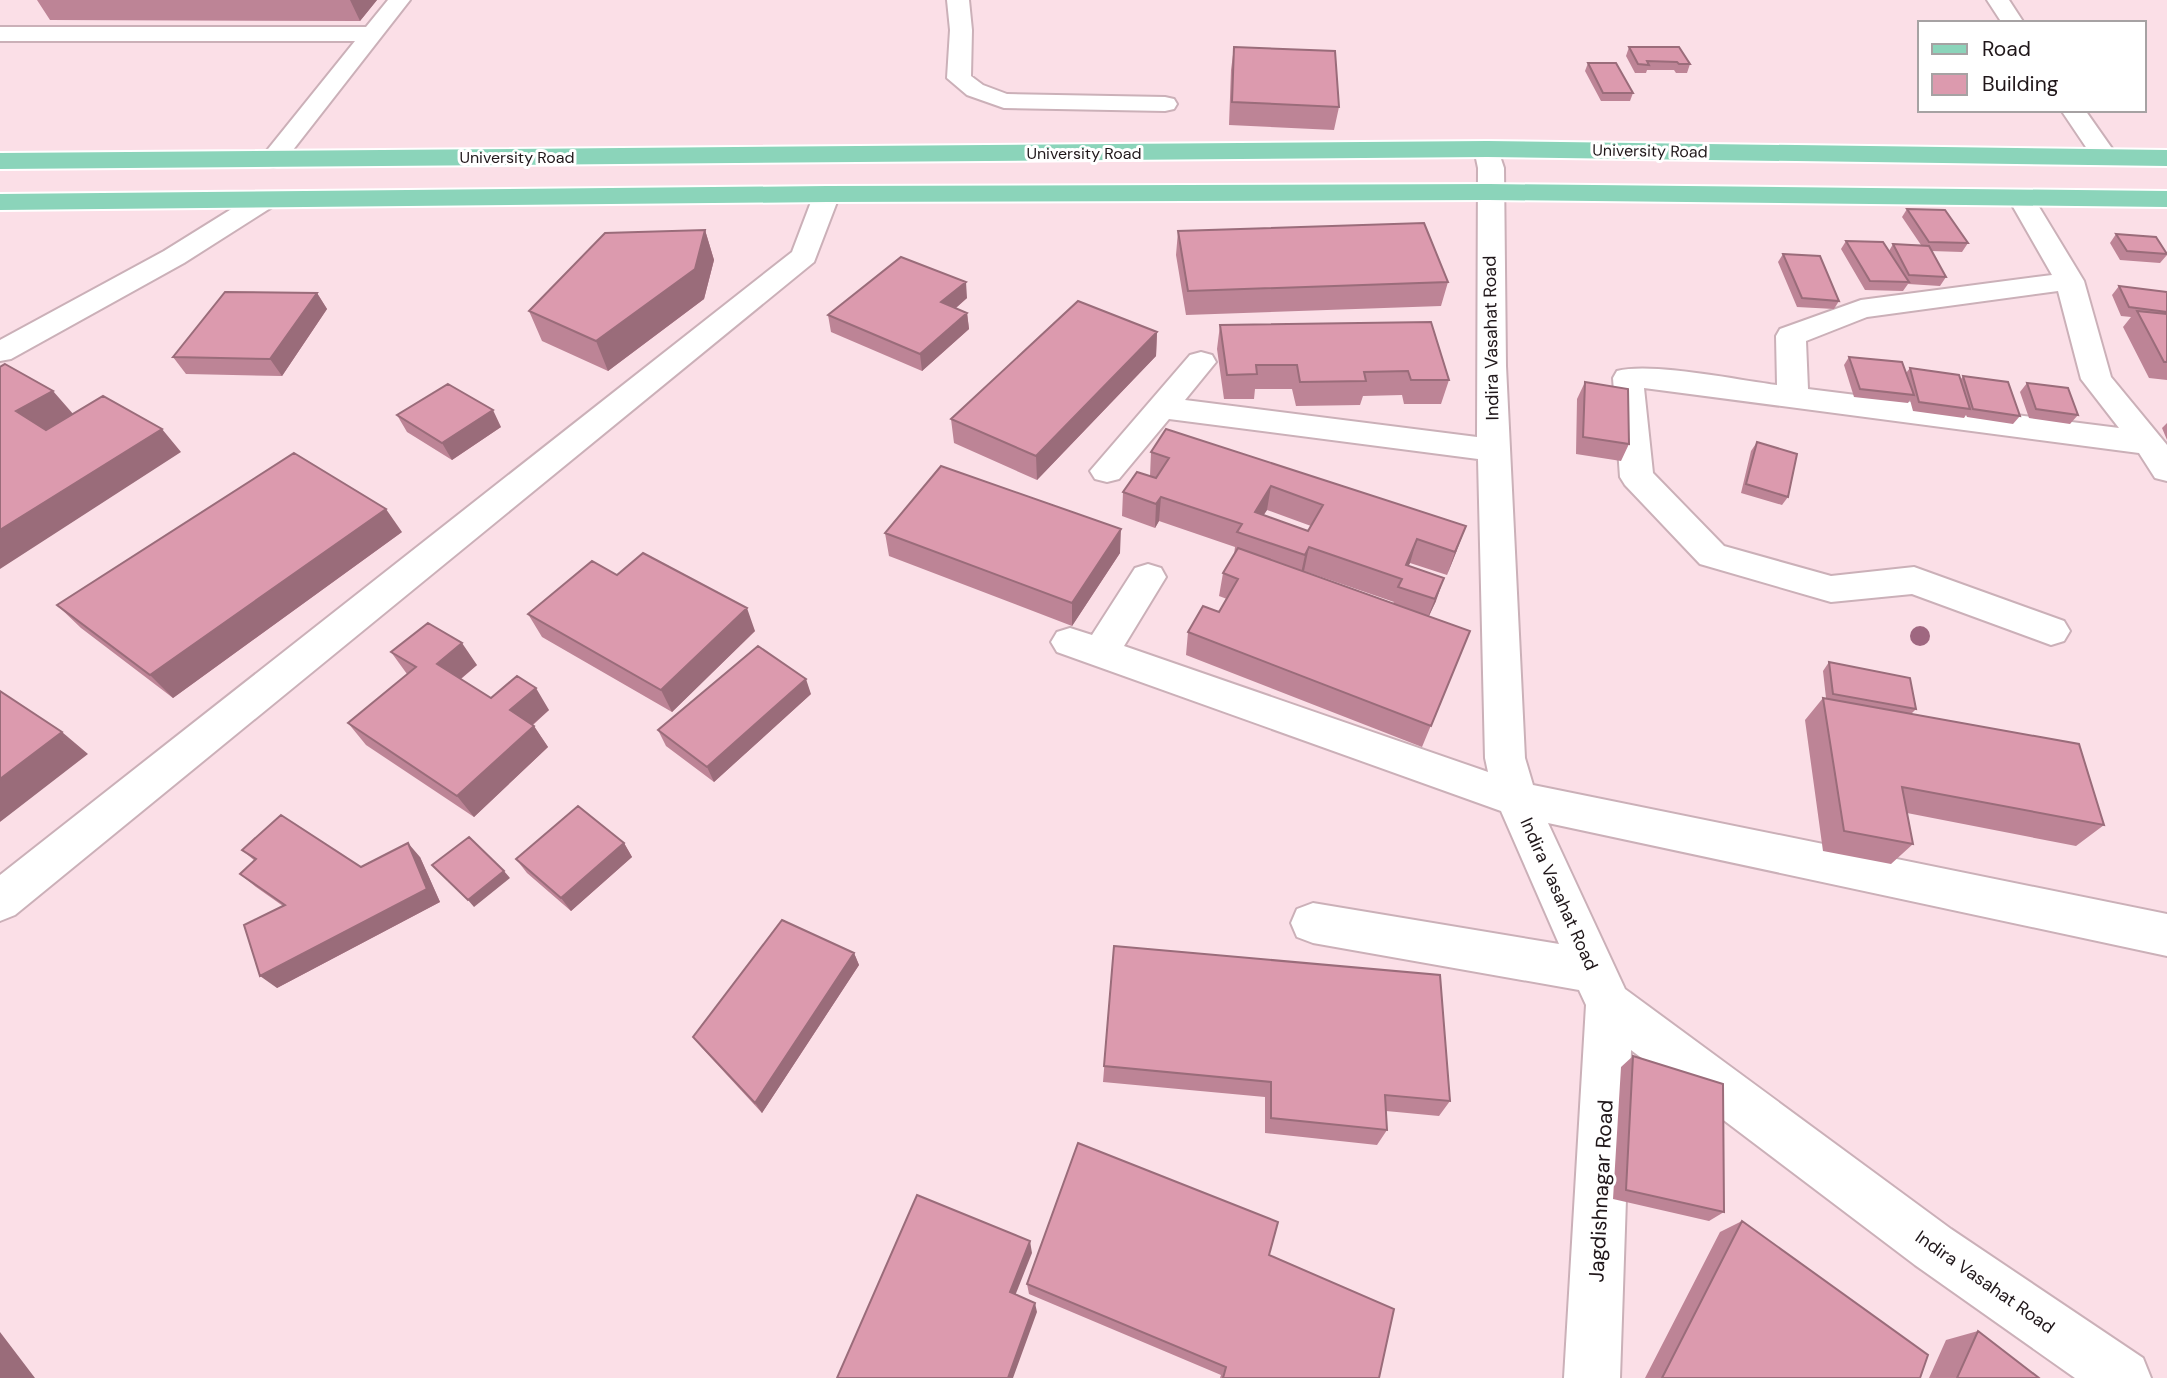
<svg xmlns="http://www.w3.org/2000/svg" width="2167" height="1378" viewBox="0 0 2167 1378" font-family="'DM Sans',sans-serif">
	<rect width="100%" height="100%" fill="#fbdfe7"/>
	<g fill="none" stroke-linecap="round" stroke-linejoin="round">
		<defs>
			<path id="minor" d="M388 0H410L282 164 273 167 264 164 260 159 355 41H0V27H366Z
				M947 0H969L972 30 971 76 983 85 1007 94 1165 97 1174 99 1177 104 1174 109 1165 111 1004 108 967 95 947 78 950 30Z
				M1987 0H2009L2024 23H2002Z
				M2061 110H2085L2118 157 2114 162 2105 165 2096 162Z
				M1487 141 1496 144 1504 168 1506 366 1525 758 1533 785 2167 914V956L1548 823 1625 989 1951 1229 2143 1358 2151 1378H2075L1915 1265 1631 1050 1620 1378H1564L1586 1005 1579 990 1313 943 1297 937 1291 923 1297 909 1313 903 1559 944 1501 811 1057 652 1051 642 1057 632 1070 628 1092 635 1135 568 1148 564 1161 568 1166 577 1124 646 1488 772 1485 758 1478 459 1169 419 1119 479 1107 482 1095 479 1090 471 1190 355 1201 352 1212 355 1216 362 1185 400 1477 437 1478 168 1474 149 1478 144Z
				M827 186 836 188 840 194 814 262 15 915 0 921V875L792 252 814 194 818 188Z
				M2021 190 2030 192 2084 281 2111 377 2167 445V481L2155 478 2139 453 1644 388 1653 473 1724 546 1831 576 1914 567 2064 621 2070 631 2064 641 2051 645 1912 594 1831 602 1700 564 1625 485 1620 477 1613 378 1617 371C1652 362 1737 380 1777 385L1776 336 1780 329 1861 300 2052 275 2008 198 2012 192ZM2058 291 2081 379 2119 428 1808 389 1806 341 1867 317Z
				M263 193 272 195 276 201 272 207 184 263 11 359 0 361V340L164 251 254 195Z"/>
			<path id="major" d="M1487 141 2167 150V166L1487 157 0 169V153Z
				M1489 184 2167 191V207L1489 200 827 202 0 210V194L827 186Z"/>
		</defs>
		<use href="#minor" stroke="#cbb0b8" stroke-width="4"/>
		<use href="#major" stroke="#fff" stroke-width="4"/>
		<use href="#minor" fill="#fff" fill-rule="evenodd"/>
		<use href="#major" fill="#8bd4ba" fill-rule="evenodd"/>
	</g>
	<circle fill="#9f6780" cx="1920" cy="636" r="10"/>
	<path fill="#bd8496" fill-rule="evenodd" d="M37 0H377L360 21 50 20Z
		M1234 47 1339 107 1334 130 1229 125 1231 70Z
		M1629 47 1690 64 1687 73H1676L1674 70H1647L1646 73H1635L1626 56Z
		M1588 63 1633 93 1630 101H1601L1585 71Z
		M1907 209 1968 243 1962 252 1931 251 1946 277 1940 286 1908 284 1903 291 1865 290 1841 249 1846 241 1889 251 1893 244 1921 245 1902 217Z
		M705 230 714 260 704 299 608 371 542 341 529 311Z
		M1178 231 1448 282 1441 306 1186 315 1176 255Z
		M2116 234 2167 255 2160 263 2120 260 2110 243Z
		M1783 254 1839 301 1834 309 1797 307 1778 262Z
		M2119 286 2167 292V380L2149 378 2123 327 2131 317 2121 316 2112 295Z
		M317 293 327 309 282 376 186 374 173 357Z
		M967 298 956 308 967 313 969 329 922 371 831 332 828 315Z
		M1220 325 1449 380 1441 404H1404L1402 395 1363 396 1360 405 1296 406 1292 389H1255L1254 399H1224L1217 349Z
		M1157 332 1156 356 1037 480 954 443 951 419Z
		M1849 357 1906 373 1910 368 1961 379 1963 376 2020 416 2013 424 1967 417 1966 415 1964 418 1913 411 1910 400 1908 403 1854 397 1844 365Z
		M1585 382 1629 444 1621 461 1576 454 1577 399Z
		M2027 383 2078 415 2070 424 2029 418 2020 392Z
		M397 415 501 427 452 460 407 432Z
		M2167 423V440L2162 428Z
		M1166 429 1457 550 1447 575 1410 563 1408 566 1436 601 1429 616 1470 631 1422 747 1186 655 1188 632 1219 612 1227 599 1219 596 1223 573 1234 555 1235 547 1159 521 1155 528 1122 516 1123 492 1156 478 1150 476 1151 452ZM1267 510 1311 526 1308 531 1263 515ZM1304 571 1394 602 1393 603Z
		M1757 442 1788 497 1782 505 1741 493 1751 451Z
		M402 532 173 698 81 628 57 605Z
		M885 533 1120 553 1072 626 889 556Z
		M617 575 755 631 672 712 542 637 528 614Z
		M391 652 477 665 461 679 491 698 549 710 533 725 548 747 474 817 366 745 348 723 407 674Z
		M1829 662 1916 709 1911 714 2104 825 2076 846 1907 813 1913 844 1891 864 1823 851 1805 720 1823 698H1826L1823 671Z
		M811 694 714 782 666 746 658 730Z
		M624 843 632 857 571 911 527 873 516 859Z
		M242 850 361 867 420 857 440 902 277 988 283 906 256 887 240 874 255 861Z
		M1114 946 1450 1101 1439 1116 1386 1111 1387 1130 1377 1145 1265 1133V1097L1103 1082Z
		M854 953 859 965 762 1113 702 1048 693 1037Z
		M1633 1056 1724 1212 1709 1221 1613 1199 1621 1067Z
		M1742 1221 1920 1378H1645L1720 1232Z
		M1269 1255 1379 1378H1220L1221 1375 1029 1294 1027 1284Z
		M1978 1331 2039 1378H1929L1946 1340Z"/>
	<path fill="#9a6c7a" d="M350 0H377L360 21Z
		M705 230 714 260 704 299 608 371 596 341Z
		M966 282 967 298 943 319 941 302Z
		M317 293 327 309 282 376 270 359Z
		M967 313 969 329 922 371 920 354Z
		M1157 332 1156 356 1037 480 1036 456Z
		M53 391 74 415 38 435 16 411Z
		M493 410 501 427 452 460 442 443Z
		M162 429 181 452 0 569V530Z
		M1271 486 1267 510 1251 535 1255 512Z
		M1161 497 1159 521 1155 528 1156 504Z
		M386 509 402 532 173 698 150 675Z
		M1466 526 1457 550 1447 575 1455 552Z
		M1121 529 1120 553 1072 626V603Z
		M1417 539 1410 563 1400 584 1406 565Z
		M1309 547 1304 571 1300 578 1305 555Z
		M1444 578 1436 601 1426 622 1435 599Z
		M747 608 755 631 672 712 661 690Z
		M462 643 477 665 452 686 437 664Z
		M806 679 811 694 714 782 707 767Z
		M536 688 549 710 524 732 510 710Z
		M534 726 548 747 474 817 457 796Z
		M62 732 88 754 0 822V779Z
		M408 843 420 857 440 902 277 988 260 976Z
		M624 843 632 857 571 911 561 898Z
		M504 871 510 878 474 907 468 900Z
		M854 953 859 965 762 1113 755 1103Z
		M1030 1241 1032 1253 1013 1301 1010 1292Z
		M1035 1303 1037 1312 1013 1378H1008Z
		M0 1332 35 1378H0Z"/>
	<path fill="#dc9aae" stroke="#9a6c7a" stroke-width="2" fill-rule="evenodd" d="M1234 47 1335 51 1339 107 1232 102Z
		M1629 47H1679L1690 64H1679L1677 62 1647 61 1649 65 1638 64Z
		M1588 63H1616L1633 93H1603Z
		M1907 209 1945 210 1968 243 1929 242Z
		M1424 223 1448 282 1188 291 1178 231Z
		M705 230 695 269 596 341 529 311 605 233Z
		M2116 234 2156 237 2167 254 2127 251Z
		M1846 241 1883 242 1909 282 1870 281Z
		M1893 244 1929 246 1946 277 1909 275Z
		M1783 254 1820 256 1839 301 1802 298Z
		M901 257 966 282 941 302 967 313 920 354 828 315Z
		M2119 286 2167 292V312L2129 307Z
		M225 292 317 293 270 359 173 357Z
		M1078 301 1157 332 1036 456 951 419Z
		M2137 311 2167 314V362H2164Z
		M1431 322 1449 380H1411L1408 371 1364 372 1366 381 1300 382 1297 365H1256L1257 374 1227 375 1220 325Z
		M1849 357 1902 362 1914 395 1860 389Z
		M5 364 53 391 16 411 46 430 103 396 162 429 0 530V367Z
		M1910 368 1959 375 1970 409 1919 402Z
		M1963 376 2008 382 2020 416 1973 409Z
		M1585 382 1628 389 1629 444 1583 437Z
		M2027 383 2068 388 2078 415 2036 409Z
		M448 384 493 410 442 443 397 415Z
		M1166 429 1466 526 1455 552 1417 539 1406 565 1444 578 1435 599 1398 587 1402 579 1309 547 1305 555 1237 532 1242 524 1161 497 1156 504 1123 492 1137 472 1156 478 1169 458 1151 452ZM1271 486 1323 505 1308 531 1255 512Z
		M1757 442 1797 454 1788 497 1746 484Z
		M294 453 386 509 150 675 57 605Z
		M941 466 1121 529 1072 603 885 533Z
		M1238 548 1470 631 1431 726 1188 632 1203 606 1219 612 1238 579 1223 573Z
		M643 553 747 608 661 690 528 614 592 561 617 575Z
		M428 623 462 643 437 664 491 698 517 676 536 688 510 710 534 726 457 796 348 723 416 667 391 652Z
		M758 646 806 679 707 767 658 730Z
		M1829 662 1910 678 1916 709 1833 694Z
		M0 691 62 732 0 779Z
		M1823 698 2079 744 2104 825 1902 787 1913 844 1844 831Z
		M578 806 624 843 561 898 516 859Z
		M281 815 361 867 408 843 427 889 260 976 244 925 285 905 240 874 256 859 242 850Z
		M469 837 504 871 468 900 432 865Z
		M782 920 854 953 755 1103 693 1037Z
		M1114 946 1440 975 1450 1101 1385 1095 1387 1130 1271 1118V1082L1104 1066Z
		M1633 1056 1723 1084 1724 1212 1626 1190Z
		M1078 1143 1278 1222 1269 1255 1394 1309 1379 1378H1223L1226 1367 1027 1284Z
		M917 1195 1030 1241 1010 1292 1035 1303 1008 1378H837Z
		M1742 1221 1928 1355 1920 1378H1662Z
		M1978 1331 2039 1378H1957Z"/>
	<g text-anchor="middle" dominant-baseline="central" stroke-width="6" stroke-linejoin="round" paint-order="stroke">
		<g font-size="16" fill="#20171a" stroke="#fff">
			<text transform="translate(1650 151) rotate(1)">University Road</text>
			<text x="1084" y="153">University Road</text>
			<text x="517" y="157">University Road</text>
		</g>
		<g font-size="18" fill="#20171a" stroke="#fff">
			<text transform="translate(1491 338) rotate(-91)">Indira Vasahat Road</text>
			<text transform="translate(1559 894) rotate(66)">Indira Vasahat Road</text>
			<text transform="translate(1985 1282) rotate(35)">Indira Vasahat Road</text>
		</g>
		<g font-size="21" fill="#20171a" stroke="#fff">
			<text transform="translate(1601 1191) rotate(-87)">Jagdishnagar Road</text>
		</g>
	</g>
	<rect x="1918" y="21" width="228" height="91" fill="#ffffff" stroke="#a6a2a3" stroke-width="2"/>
	<rect x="1932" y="44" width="35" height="10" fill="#8bd4ba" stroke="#a6a2a3" stroke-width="2"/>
	<text x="1982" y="56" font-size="21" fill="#20171a">Road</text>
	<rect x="1932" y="74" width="35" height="21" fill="#dc9aae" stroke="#a6a2a3" stroke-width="2"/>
	<text x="1982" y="91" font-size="21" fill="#20171a">Building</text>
</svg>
